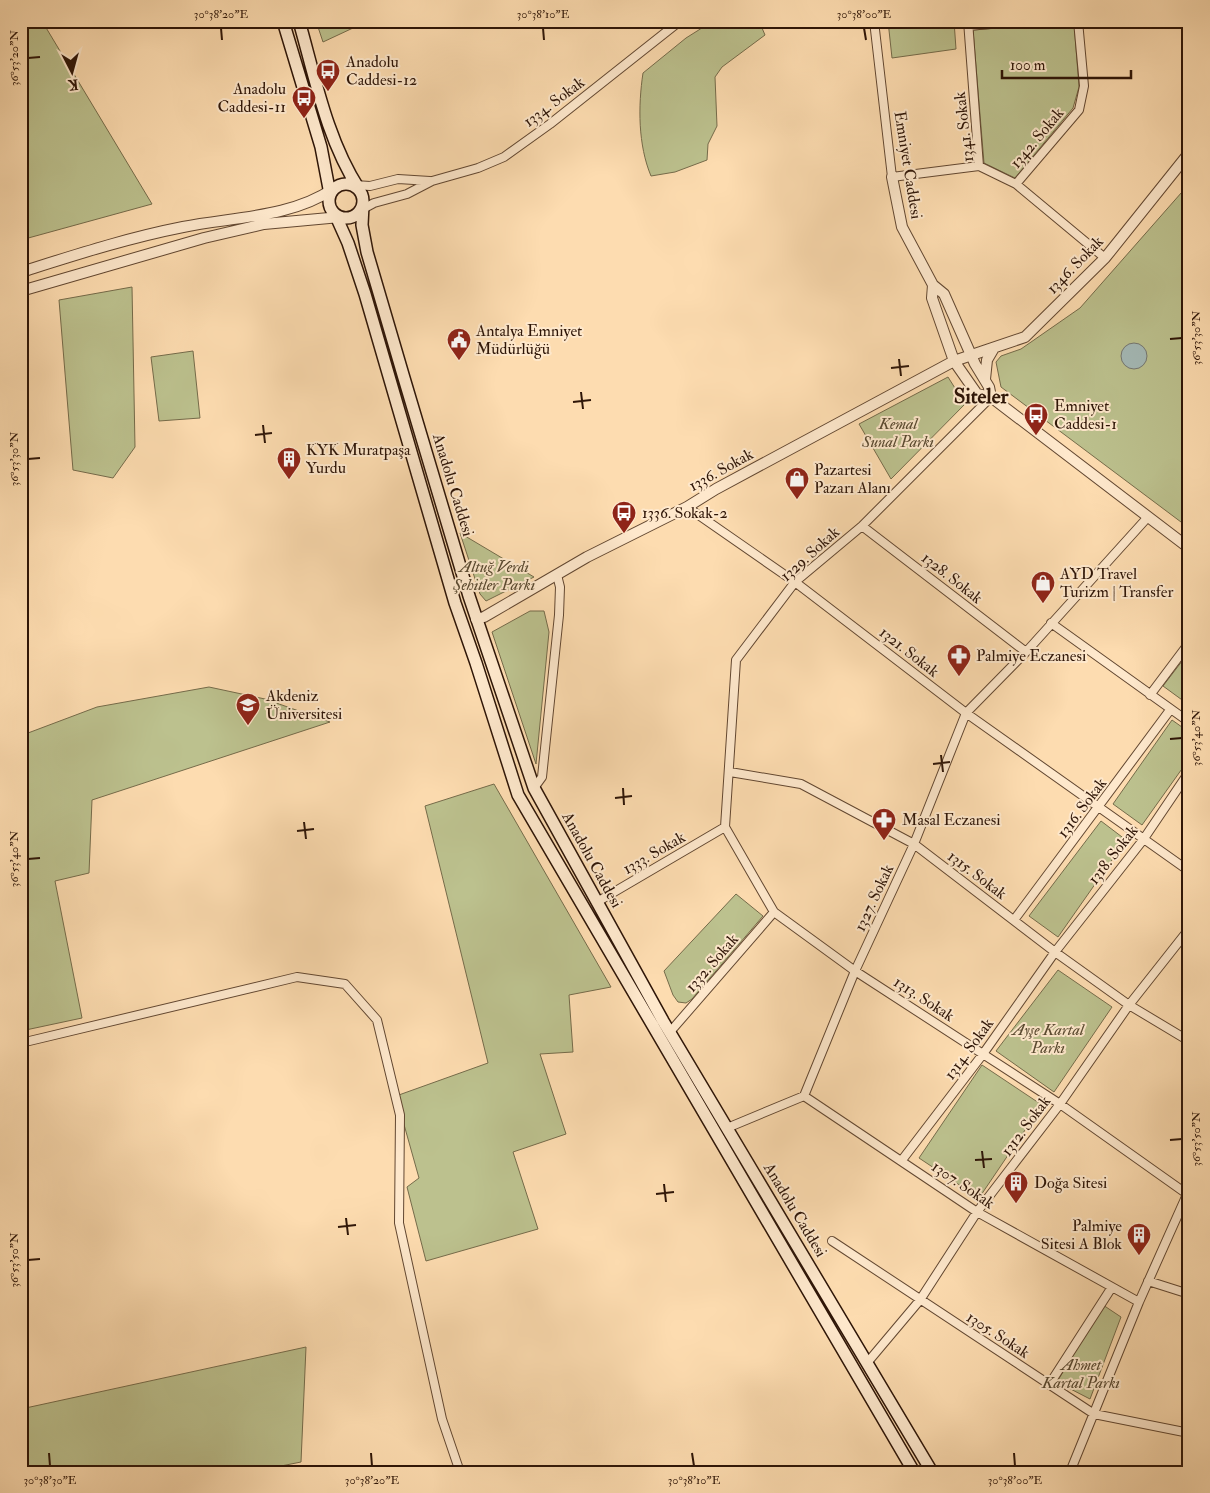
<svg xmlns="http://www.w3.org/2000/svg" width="1210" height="1493" viewBox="0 0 1210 1493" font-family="'IM FELL Double Pica',serif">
	<rect width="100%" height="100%" fill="#fddcb0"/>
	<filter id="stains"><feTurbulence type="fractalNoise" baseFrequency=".004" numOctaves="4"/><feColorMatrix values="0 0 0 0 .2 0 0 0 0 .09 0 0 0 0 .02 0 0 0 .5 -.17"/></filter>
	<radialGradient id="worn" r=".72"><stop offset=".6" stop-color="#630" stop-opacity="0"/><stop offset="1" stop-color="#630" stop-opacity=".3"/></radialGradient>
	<path fill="#bcc18e" stroke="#756b4a" d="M21 21H42L152 204 21 240Z
		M316 21H368L323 42Z
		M713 21H759L765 35 722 67 715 77 717 126 708 144 707 160 675 172 651 176C638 145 638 106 643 73L686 38Z
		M888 21H954L956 49 892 58Z
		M1074 22 1079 87 1073 108 1015 178 984 163 973 30Z
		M1189 184V528L1001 387 996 362 1001 356 1021 349 1080 308Z
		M132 287 135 447 113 478 73 470 59 300Z
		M193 351 200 418 159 421 151 357Z
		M948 377 965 404 891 479 859 424Z
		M460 533 534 577 486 601 480 594Z
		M530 611H544L549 632 536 764 492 632Z
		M1189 652V705L1163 686Z
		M209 687 265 699 330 722 92 800 89 873 55 881 82 1018 21 1031V724L28 733 97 707Z
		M1172 720 1189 732V759L1142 825 1113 804Z
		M494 784 611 987 569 995 573 1052 540 1054 566 1134 513 1152 538 1229 426 1261 407 1187 419 1178 396 1096 488 1063 425 806Z
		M1101 821 1126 840 1058 937 1029 916Z
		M736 894 763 916 692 999 686 1003 678 1002 673 995 664 971Z
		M1058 970 1112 1007 1054 1092 996 1051Z
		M982 1065 1042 1105 979 1198 919 1158Z
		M1103 1305 1121 1317 1090 1399 1057 1382Z
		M306 1347 301 1462 251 1472H21V1409Z"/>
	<path fill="#a4b9b6" stroke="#757770" d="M1121 356a13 13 0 1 1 26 0a13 13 0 1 1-26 0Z"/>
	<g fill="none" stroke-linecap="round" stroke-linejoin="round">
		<defs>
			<path id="minor" d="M874 21 892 177 979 166
				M968 21 979 166 1016 184 1105 258
				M968 26 1022 21
				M1016 184 1079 110 1084 86 1078 21
				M355 185 370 186 398 179 430 181
				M361 210 374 203 407 194 432 181 478 168 504 157 550 124 680 21
				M991 397 862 526 795 582 736 660 725 827 774 912 855 971 1060 1104 1187 1194
				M687 507 795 582 966 713 1189 871
				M862 526 1026 652
				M1051 623 1189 722
				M1150 695 1189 643
				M730 772 801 784 914 844 1055 952 1129 1005 1189 1041
				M534 788 542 777 559 615 560 587 557 575
				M597 902 725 827
				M1014 920 1170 710
				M670 1032 774 912
				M21 1043 297 977 345 984 377 1020 400 1115 399 1223 442 1419 460 1472
				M804 1096 977 1212 1139 1302
				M727 1128 804 1096 855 971 914 844 966 713 1026 652 1147 518
				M902 1160 983 1054 1055 952 1143 840 1189 772
				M832 1241 1094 1414 1189 1433
				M1148 1281 1189 1294
				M867 1363 920 1300 977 1212 1060 1104 1129 1005 1189 929
				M1049 1385 1112 1287
				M1070 1472 1139 1302 1189 1190"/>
			<path id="tertiary" d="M892 177 902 227 933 285 932 298 954 361 977 394 991 397 1189 548
				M21 272C75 255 127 238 183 227 232 217 290 218 333 189
				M933 285 944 294 975 364 989 387 991 397
				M21 291 204 238 264 224 340 217
				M985 379 987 360 994 348
				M476 619 484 617 587 557 687 507 716 489 954 361 1025 337 1105 258 1189 153"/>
			<path id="secondary" d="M283 21 321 147 330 194
				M299 21C315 77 327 140 359 189
				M329 201a17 17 0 1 1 34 0a17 17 0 1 1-34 0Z
				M363 205 362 225 367 252 404 378 469 596 534 788 663 1021 932 1472
				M335 214 348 243 365 294 455 603 476 663 518 795 914 1472"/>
		</defs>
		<use href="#minor" stroke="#624731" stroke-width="10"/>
		<use href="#tertiary" stroke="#624731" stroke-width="12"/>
		<use href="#secondary" stroke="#2e1507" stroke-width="14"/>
		<use href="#minor" stroke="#fee8cc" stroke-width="8"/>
		<use href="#tertiary" stroke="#fee8cc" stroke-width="10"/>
		<use href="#secondary" stroke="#fee8cc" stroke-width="11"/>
	</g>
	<path fill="none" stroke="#2e1507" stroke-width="2" d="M221 28 222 40M543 28 544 40M864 28 866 40M28 58 40 57M1170 339 1182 338M899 359 901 376M891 368 909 366M581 392 583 409M573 402 591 400M263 425 265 443M255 435 272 433M28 459 40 458M1170 739 1182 738M941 755 943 772M933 764 950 762M623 788 624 805M615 798 632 796M304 822 306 839M297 831 314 829M28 859 40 858M1170 1140 1182 1139M982 1151 984 1168M975 1160 992 1159M664 1184 666 1202M656 1194 674 1192M346 1218 348 1235M338 1227 356 1225M28 1260 40 1259M49 1453 50 1466M371 1453 372 1466M692 1453 694 1466M1014 1453 1015 1466"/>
	<defs>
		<symbol id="bus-pin" viewBox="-11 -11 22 30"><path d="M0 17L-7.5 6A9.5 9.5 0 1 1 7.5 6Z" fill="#8f2418" stroke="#fee8cc"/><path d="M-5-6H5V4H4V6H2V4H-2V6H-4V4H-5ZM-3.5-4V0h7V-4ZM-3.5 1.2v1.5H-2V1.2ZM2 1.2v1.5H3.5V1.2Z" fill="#fff"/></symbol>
		<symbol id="civic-pin" viewBox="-11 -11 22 30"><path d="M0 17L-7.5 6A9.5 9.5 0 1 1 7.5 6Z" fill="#8f2418" stroke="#fee8cc"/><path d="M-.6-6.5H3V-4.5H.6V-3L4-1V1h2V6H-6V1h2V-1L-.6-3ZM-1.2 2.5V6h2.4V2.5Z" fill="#fff"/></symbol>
		<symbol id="building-pin" viewBox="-11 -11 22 30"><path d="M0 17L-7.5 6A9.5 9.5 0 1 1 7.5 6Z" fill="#8f2418" stroke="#fee8cc"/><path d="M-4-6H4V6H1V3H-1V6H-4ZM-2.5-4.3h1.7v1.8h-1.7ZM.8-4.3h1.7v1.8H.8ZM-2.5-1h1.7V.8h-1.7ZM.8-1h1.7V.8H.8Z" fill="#fff"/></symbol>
		<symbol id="shop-pin" viewBox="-11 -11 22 30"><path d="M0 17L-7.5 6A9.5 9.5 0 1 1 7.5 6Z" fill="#8f2418" stroke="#fee8cc"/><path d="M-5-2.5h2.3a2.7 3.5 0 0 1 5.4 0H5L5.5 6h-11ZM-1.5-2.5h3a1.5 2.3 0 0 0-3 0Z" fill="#fff"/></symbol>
		<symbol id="pharmacy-pin" viewBox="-11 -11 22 30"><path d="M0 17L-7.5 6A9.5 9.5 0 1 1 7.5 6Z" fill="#8f2418" stroke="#fee8cc"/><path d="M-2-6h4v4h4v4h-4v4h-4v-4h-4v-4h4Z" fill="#fff"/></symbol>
		<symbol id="university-pin" viewBox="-11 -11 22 30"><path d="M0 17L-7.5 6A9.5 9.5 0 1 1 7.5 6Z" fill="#8f2418" stroke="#fee8cc"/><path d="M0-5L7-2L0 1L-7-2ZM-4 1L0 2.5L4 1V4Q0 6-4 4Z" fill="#fff"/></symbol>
	</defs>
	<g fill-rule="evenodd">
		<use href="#bus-pin" x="314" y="57" width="28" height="38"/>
		<use href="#bus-pin" x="290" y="84" width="28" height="38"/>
		<use href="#civic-pin" x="445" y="326" width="28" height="38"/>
		<use href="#bus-pin" x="1022" y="401" width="28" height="38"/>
		<use href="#building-pin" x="275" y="445" width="28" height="38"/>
		<use href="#shop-pin" x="783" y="465" width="28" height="38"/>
		<use href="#bus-pin" x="610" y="499" width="28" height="38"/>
		<use href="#shop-pin" x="1029" y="569" width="28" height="38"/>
		<use href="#pharmacy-pin" x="945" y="642" width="28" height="38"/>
		<use href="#university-pin" x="234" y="691" width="28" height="38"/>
		<use href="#pharmacy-pin" x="870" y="806" width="28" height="38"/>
		<use href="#building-pin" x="1002" y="1169" width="28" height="38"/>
		<use href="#building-pin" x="1125" y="1221" width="28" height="38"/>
	</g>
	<g text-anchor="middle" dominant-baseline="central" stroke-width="4" stroke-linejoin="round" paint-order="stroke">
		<g font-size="16" fill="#2e1507" stroke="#fee8cc" text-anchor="start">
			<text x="346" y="62">Anadolu<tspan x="346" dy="18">Caddesi-12</tspan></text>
			<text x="286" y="89" text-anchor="end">Anadolu<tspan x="286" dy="18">Caddesi-11</tspan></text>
			<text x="476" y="331">Antalya Emniyet<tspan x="476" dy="18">Müdürlüğü</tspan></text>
			<text x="1054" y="406">Emniyet<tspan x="1054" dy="18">Caddesi-1</tspan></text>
			<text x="306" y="450">KYK Muratpaşa<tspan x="306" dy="18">Yurdu</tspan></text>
			<text x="814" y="470">Pazartesi<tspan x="814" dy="18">Pazarı Alanı</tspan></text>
			<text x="642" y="513">1336. Sokak-2</text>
			<text x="1060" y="574">AYD Travel<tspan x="1060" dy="18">Turizm | Transfer</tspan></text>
			<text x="976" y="656">Palmiye Eczanesi</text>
			<text x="266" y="696">Akdeniz<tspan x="266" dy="18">Üniversitesi</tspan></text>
			<text x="902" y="820">Masal Eczanesi</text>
			<text x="1034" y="1183">Doğa Sitesi</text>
			<text x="1122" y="1226" text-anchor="end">Palmiye<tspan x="1122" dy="18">Sitesi A Blok</tspan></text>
		</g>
		<g font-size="16" fill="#2e1507" stroke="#fee8cc">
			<text transform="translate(554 102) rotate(-37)">1334. Sokak</text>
			<text transform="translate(964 127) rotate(-97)">1341. Sokak</text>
			<text transform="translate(1037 138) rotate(-50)">1342. Sokak</text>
			<text transform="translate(908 165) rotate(81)">Emniyet Caddesi</text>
			<text transform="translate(1075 265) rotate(-46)">1346. Sokak</text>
			<text transform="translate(721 470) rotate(-29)">1336. Sokak</text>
			<text transform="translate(453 485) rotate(73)">Anadolu Caddesi</text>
			<text transform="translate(810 554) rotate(-42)">1329. Sokak</text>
			<text transform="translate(952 578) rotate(38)">1328. Sokak</text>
			<text transform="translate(909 652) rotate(38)">1321. Sokak</text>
			<text transform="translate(1082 808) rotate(-53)">1316. Sokak</text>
			<text transform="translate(654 853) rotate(-30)">1333. Sokak</text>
			<text transform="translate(1113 855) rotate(-52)">1318. Sokak</text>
			<text transform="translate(592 860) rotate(61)">Anadolu Caddesi</text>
			<text transform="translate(977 875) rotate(37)">1315. Sokak</text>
			<text transform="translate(874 898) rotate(-65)">1327. Sokak</text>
			<text transform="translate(712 963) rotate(-49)">1332. Sokak</text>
			<text transform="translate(924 999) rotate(33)">1313. Sokak</text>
			<text transform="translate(969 1049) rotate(-54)">1314. Sokak</text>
			<text transform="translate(1026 1126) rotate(-53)">1312. Sokak</text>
			<text transform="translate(963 1185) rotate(34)">1307. Sokak</text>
			<text transform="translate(795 1210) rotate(59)">Anadolu Caddesi</text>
			<text transform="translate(998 1335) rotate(33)">1305. Sokak</text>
		</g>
		<g font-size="16" font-style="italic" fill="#594930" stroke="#fee8cc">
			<text x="898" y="424">Kemal<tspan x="898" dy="18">Sunal Parkı</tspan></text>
			<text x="494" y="567">Altuğ Verdi<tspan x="494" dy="18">Şehitler Parkı</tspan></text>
			<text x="1048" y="1030">Ayşe Kartal<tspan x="1048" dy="18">Parkı</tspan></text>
			<text x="1081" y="1365">Ahmet<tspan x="1081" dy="18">Kartal Parkı</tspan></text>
		</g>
		<g font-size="21" font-weight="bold" fill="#2e1507" stroke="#fee8cc">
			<text x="981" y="396">Siteler</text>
		</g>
	</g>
	<rect width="1210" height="1493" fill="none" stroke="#fddcb0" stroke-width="55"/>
	<g transform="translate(72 72) rotate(174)" stroke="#fee8cc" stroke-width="4" paint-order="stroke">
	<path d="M0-4L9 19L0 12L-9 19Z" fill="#2e1507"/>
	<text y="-8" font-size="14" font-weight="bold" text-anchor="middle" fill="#2e1507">K</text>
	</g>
	<path d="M1002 70v8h129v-8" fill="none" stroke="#2e1507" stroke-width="2.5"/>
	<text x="1010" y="70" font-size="15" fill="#2e1507" stroke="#fee8cc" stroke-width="4" paint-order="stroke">100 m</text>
	<rect x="28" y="28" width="1154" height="1438" fill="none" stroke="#2e1507" stroke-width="2"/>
	<g font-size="12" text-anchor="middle" fill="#2e1507">
		<text x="221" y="18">30°38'20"E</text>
		<text x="543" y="18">30°38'10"E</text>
		<text x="864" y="18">30°38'00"E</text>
		<text transform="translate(14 58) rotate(-90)" y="4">36°53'20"N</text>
		<text transform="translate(1196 338) rotate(-90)" y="4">36°53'30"N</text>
		<text transform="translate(14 459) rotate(-90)" y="4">36°53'30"N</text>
		<text transform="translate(1196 738) rotate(-90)" y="4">36°53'40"N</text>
		<text transform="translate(14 859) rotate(-90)" y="4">36°53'40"N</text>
		<text transform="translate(1196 1139) rotate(-90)" y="4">36°53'50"N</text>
		<text transform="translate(14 1260) rotate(-90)" y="4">36°53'50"N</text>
		<text x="50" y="1484">30°38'30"E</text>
		<text x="372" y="1484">30°38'20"E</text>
		<text x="694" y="1484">30°38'10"E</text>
		<text x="1015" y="1484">30°38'00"E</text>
	</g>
	<rect width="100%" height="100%" filter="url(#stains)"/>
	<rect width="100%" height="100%" fill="url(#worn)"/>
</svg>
